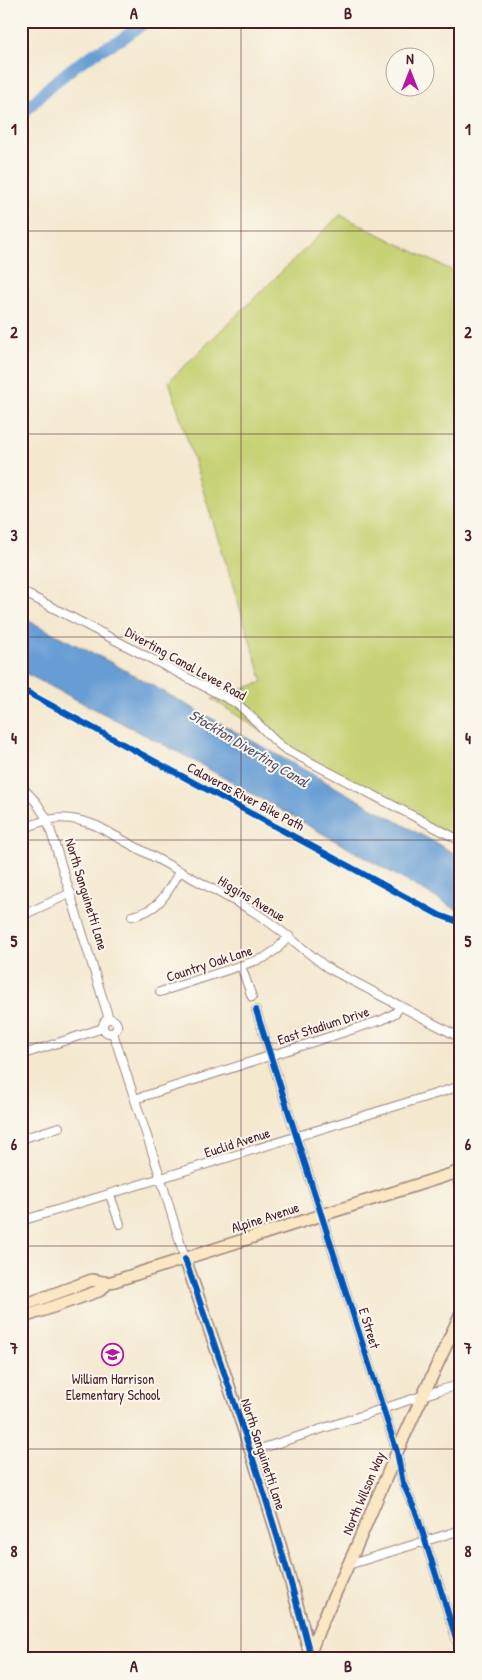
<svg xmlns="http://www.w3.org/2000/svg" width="482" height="1680" viewBox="0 0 482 1680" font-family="'Patrick Hand',sans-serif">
	<rect width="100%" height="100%" fill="#fbf7ec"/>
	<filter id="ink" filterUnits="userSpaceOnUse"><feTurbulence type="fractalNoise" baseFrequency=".02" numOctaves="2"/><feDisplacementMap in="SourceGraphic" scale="10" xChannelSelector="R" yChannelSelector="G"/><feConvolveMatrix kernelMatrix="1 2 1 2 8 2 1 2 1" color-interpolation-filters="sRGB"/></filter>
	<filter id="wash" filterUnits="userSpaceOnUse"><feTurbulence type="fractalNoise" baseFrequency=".0096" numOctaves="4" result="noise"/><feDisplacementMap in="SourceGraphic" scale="20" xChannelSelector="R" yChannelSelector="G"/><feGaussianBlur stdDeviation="1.12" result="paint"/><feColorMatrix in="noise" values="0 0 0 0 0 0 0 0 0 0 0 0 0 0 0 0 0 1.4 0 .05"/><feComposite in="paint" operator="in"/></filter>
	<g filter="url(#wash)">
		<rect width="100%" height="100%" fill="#f4e8cf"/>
		<path fill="#c6d274" stroke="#887850" d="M340 215 461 275V842L272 738 212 699 263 682 169 381Z"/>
		<path fill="#669dd4" stroke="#585e80" d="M21 617 110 662 461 857V912L182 754 21 671Z"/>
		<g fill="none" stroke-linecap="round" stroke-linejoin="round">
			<path stroke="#669dd4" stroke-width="12" d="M21 115 50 86 75 66 100 50 122 39 147 21"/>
		</g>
	</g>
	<g filter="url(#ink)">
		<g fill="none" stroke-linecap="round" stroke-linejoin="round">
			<defs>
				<path id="street" d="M21 591 234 702C254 715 266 736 285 749L461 841
					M21 786 36 802 47 819 109 1019
					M21 830C51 816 67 814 97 826L251 910C279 927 302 949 328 968L461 1038
					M21 916 71 893
					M132 916C160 910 166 894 180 871
					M241 966 252 997
					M160 992 264 958 277 949 289 936
					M256 1010 397 1452 403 1483 417 1515 461 1654
					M103 1026a7 7 0 1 1 14 0a7 7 0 1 1-14 0Z
					M113 1033 161 1179 185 1259
					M21 1055 103 1028
					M135 1099 382 1020 395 1013 400 1007
					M21 1139 59 1127
					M461 1157C455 1172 457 1182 461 1197
					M110 1195 120 1224
					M21 1221 461 1086
					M251 1452 440 1390 461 1385
					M348 1565 461 1530"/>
				<path id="secondary" d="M185 1259C231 1391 278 1523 311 1659
					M21 1306 92 1280 108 1283
					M21 1318 99 1291 108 1283 461 1171
					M310 1653 319 1629 354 1552 397 1452 461 1313"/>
			</defs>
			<use href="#street" stroke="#9f847d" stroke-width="10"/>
			<use href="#secondary" stroke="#9f847d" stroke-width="14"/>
			<use href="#street" stroke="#fff" stroke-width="8"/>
			<use href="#secondary" stroke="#fae7c3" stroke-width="11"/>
			<defs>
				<path id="cycleway" d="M21 689 439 915 461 923
					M256 1010 397 1452 403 1483 417 1515 461 1654
					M185 1259C230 1389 276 1520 310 1654"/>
			</defs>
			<use href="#cycleway" stroke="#fbf7ec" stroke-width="9"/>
			<use href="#cycleway" stroke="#0057b8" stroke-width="6"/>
		</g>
	</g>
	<path fill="none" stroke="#4a1f2b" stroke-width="1" stroke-opacity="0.55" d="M241 21V1659M21 231H461M21 434H461M21 637H461M21 840H461M21 1043H461M21 1246H461M21 1449H461"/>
	<defs>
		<symbol id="school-ring" viewBox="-11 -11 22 22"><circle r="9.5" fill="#fbf7ec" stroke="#b5179e" stroke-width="1.5"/><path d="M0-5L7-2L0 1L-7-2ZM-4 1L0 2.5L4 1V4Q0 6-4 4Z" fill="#b5179e"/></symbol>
	</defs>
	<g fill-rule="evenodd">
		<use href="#school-ring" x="100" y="1342" width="25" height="25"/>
	</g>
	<g text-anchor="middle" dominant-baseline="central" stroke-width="4" stroke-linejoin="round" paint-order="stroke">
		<g font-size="14" fill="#4a1f2b" stroke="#fbf7ec">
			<text transform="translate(186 663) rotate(29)">Diverting Canal Levee Road</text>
			<text transform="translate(246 796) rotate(28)">Calaveras River Bike Path</text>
			<text transform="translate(87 894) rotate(73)">North Sanguinetti Lane</text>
			<text transform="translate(252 898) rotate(31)">Higgins Avenue</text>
			<text transform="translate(209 963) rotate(-18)">Country Oak Lane</text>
			<text transform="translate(323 1025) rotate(-18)">East Stadium Drive</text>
			<text transform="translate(237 1142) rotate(-18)">Euclid Avenue</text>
			<text transform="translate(265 1217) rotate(-18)">Alpine Avenue</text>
			<text transform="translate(370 1328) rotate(73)">E Street</text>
			<text transform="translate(264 1454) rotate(72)">North Sanguinetti Lane</text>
			<text transform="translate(363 1493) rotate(-67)">North Wilson Way</text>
		</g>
		<g font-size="14" fill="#4a1f2b" stroke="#fbf7ec">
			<text x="113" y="1378">William Harrison<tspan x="113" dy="16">Elementary School</tspan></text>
		</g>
		<g font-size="15" font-style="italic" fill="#55516f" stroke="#fbf7ec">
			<text transform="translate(249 748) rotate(31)">Stockton Diverting Canal</text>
		</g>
	</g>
	<rect width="482" height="1680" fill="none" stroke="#fbf7ec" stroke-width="55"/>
	<g transform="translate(410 72)"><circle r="24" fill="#fbf7ec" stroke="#b4a19f"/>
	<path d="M0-4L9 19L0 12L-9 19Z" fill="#b5179e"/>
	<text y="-8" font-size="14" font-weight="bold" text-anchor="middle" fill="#4a1f2b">N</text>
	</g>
	<rect x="28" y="28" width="426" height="1624" fill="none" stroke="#4a1f2b" stroke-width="2"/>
	<g font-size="16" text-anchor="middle" font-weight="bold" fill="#4a1f2b">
		<text x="134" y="19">A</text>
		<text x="348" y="19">B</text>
		<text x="14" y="135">1</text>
		<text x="468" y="135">1</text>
		<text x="14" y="338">2</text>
		<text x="468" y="338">2</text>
		<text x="14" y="541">3</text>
		<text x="468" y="541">3</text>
		<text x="14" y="744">4</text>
		<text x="468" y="744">4</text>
		<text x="14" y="947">5</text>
		<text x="468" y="947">5</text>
		<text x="14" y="1150">6</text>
		<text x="468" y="1150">6</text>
		<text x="14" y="1354">7</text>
		<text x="468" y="1354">7</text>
		<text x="14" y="1557">8</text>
		<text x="468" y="1557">8</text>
		<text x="134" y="1672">A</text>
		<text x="348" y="1672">B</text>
	</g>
</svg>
